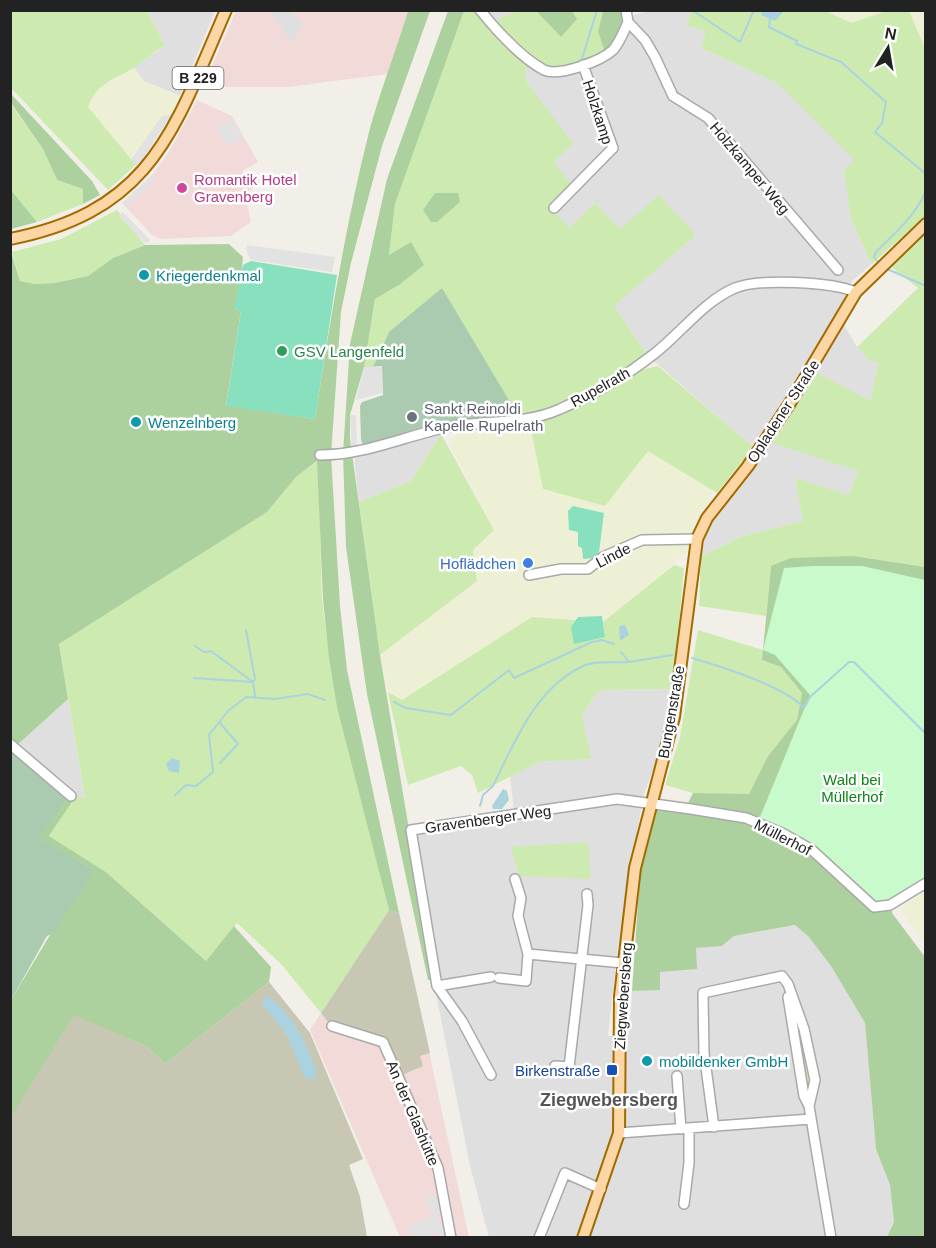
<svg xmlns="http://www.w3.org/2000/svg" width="936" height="1248" viewBox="0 0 936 1248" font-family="Helvetica,sans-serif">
	<rect width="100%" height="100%" fill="#f2efe9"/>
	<path fill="#e0dfdf" d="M147 11H215L180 96 144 81 134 68 165 45Z
		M269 11H291L304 25 292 44Z
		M485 11H516L494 21Z
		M649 11H691L686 26 707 31 701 48 777 83 854 160 847 184 851 220 872 264 852 281 837 313 857 347 869 360 878 361 871 402 811 370 762 438 858 471 849 495 795 479 804 521 743 536 701 556 706 530 763 456 648 356 613 306 696 235 620 230 595 203 570 228 548 206 570 184 554 162 524 72 532 65 584 67 630 16Z
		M441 434 411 481 359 502 354 455Z
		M673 689 664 739 643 797 617 954 608 1036H624L631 1012 632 991 660 989V972L695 948 722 946 734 936 796 925 808 936 831 966 865 1023 876 1149 890 1185 894 1222 887 1237H489L470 1166 435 988 414 832 515 819 510 776 539 762 590 759 582 715 599 690Z
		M68 699 85 799 76 796 15 746Z"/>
	<path fill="#f2dad9" d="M236 11H269L292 43 303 25 291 11H408L388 74 288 87H203Z
		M197 100 232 116 258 162 242 171 253 188 245 194 251 222 231 236 162 239 153 236 122 203 153 174 169 152Z
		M389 910 399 913 469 1237H400L310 1030Z"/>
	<path fill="#c7c7b4" d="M389 910 399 913 430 1053 420 1056 423 1066 402 1075 386 1040 329 1023 321 1013Z
		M269 982 310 1033 363 1159 349 1165 360 1197 367 1237H11L10 1117 74 1014 146 1046 165 1064Z"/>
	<path fill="#eef0d5" d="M825 11H886L852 23Z
		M909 11H925V48Z
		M134 68 144 81 180 96 172 114 162 116 131 160 88 107 92 94 110 79Z
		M530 425 543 489 605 506 648 451 714 490 694 530 687 552 606 621 532 617 402 700 388 692 380 655 477 581 472 550 494 530 450 446 458 431Z
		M925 891V944L901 911 905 905Z"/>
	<path fill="#cdebb0" d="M11 11H147L165 45C154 52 144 61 134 68 114 79 96 84 88 107L136 165 108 190 11 88Z
		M464 11H475L532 65 524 72 528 84 573 143 554 162 571 184 548 206 570 228 595 203 620 229 659 195 696 235 614 306 648 356C603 385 571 403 519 417L389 332 373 367H364L375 299 399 285 389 256 395 204Z
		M516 11H536L561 37 576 19 572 11H603L598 32 605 52C588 58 569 70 551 68 535 67 506 33 494 21Z
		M691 11H825L852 23 886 11H909L925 48V216L872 264 851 220 844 170 854 160 777 83 701 48 706 31 686 26Z
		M10 103 43 149 57 180 83 189V204L37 222 11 190Z
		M117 210 145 245 113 258 88 276 54 283 35 284 20 281 12 252 61 239Z
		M925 232V567L854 556 771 566 766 616 699 606 701 556 743 536 803 521 795 478 849 495 858 471 773 443 817 373 871 401 878 362 869 360 857 347 918 288 890 266Z
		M658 366 753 447 717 493 648 451 605 506 543 489 530 425 645 369Z
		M441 434 494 530 473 550 477 581 380 655 359 502 411 481Z
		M318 461 322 599 332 676 389 910 321 1013 282 965 237 923 206 961 106 872 49 836 76 796 85 798 59 644 267 512 296 477Z
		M674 565 684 568 673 689 599 690 582 715 591 759 539 762 478 793 472 775 461 766 408 785 388 692 402 700 532 617 576 620 571 627 605 637 603 622Z
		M698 630 763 650 762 660 781 667 802 693 797 721 768 756 749 795 693 793 665 785 680 737Z
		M588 842 591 879 519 876 511 847Z
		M796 1012 812 1078 805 1094 792 1013Z"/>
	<path fill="#add19e" d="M408 11H430L382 146 351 263 341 312 331 455 340 606 347 670 399 913 389 910 337 707 329 658 323 599 317 461 296 477 267 512 59 644 68 699 16 746 76 796 49 836 106 872 206 961 234 926 271 967 269 982 165 1064 146 1046 74 1015 11 1117V1000L90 868 38 838 67 799 11 752V252L20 281 35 284 54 283 88 276 113 258 145 245 229 244 243 257 239 297 234 309 241 311 226 405 315 419C330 322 345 227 369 132 380 91 396 51 408 11Z
		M448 11H464L395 204 389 255 411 242 424 265 399 285 375 299 364 367 350 415V439L380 655 434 980H428L367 694 346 547 343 453 350 344 387 179Z
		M536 11H572L577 19 561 37Z
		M603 11H621C626 28 617 41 605 52L598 32Z
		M11 94 92 181 100 195 83 204V189L57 180 43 149 11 103Z
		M10 190H11L37 222 11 229Z
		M435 193H458L460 202 437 222H431L423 210Z
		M854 556 925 567V877L892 900V913L925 957V1237H887L894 1222 890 1185 876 1149 865 1023 831 966 808 936 795 925 734 936 722 946 696 948 697 969 660 972V990L632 991 641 859 657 806 688 803 693 793 749 794 768 756 797 720 802 693 781 667 762 660 771 566 791 558Z"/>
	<path fill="#aacbaf" d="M442 288 519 417 451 421 364 447 361 440 360 406 362 402 383 395 382 366 373 367 389 332Z
		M11 752 67 799 39 838 90 868 91 875 53 933 47 936 11 1000Z"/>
	<path fill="#c8facc" d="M812 566H862L925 580V881L891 901 873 902 834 865 758 822 810 695 775 655 763 650 784 568Z"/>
	<path fill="#88e0be" d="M251 261 337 275 315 419 226 406 241 311 234 309 243 265Z
		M573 506 604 513 599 552 593 558 583 559 582 548 578 546V532L569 530 568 511Z
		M602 616 605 637 574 644 571 627 578 617Z"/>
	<path fill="#e2e2e2" d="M172 114 138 166 136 165 131 160 139 148 162 116Z
		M233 118 244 137 228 146 217 128Z
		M152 175 156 178 127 207 123 203Z
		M123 212 150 240 146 244 119 216Z
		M247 245 335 257 332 272 251 260 246 250Z
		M382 366V393L356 400 364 367Z
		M350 415H356L357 450 352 451Z
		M436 1195 441 1211 436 1213 446 1237H438L435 1232 424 1237H413L408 1226 435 1214 432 1215 425 1199Z"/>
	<path fill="#aad3df" d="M763 10H784V11L775 21 761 15Z
		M625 625 629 635 620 641 619 626Z
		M172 758 180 761 179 773 169 771 166 764Z
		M503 789 507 791 509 800 502 809H493L492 806Z
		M265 997H269C295 1017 306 1043 317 1072L314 1080 304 1077 287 1036 262 1004Z"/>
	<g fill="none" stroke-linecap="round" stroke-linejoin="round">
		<path stroke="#aad3df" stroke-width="2" d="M692 10 740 42 754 10
			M770 18 769 27 797 41 796 44 841 62 886 102 882 123 875 132 926 174
			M581 62 597 10
			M877 261 874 257 876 252C895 233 915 216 926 191
			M887 269 926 286
			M195 646 204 652 211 651 253 682 255 696
			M621 652 629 662 672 655
			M692 658C719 666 786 687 804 708L810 697 849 662H854L926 734
			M194 678 253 682 255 679 246 630
			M394 702 406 708 451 715 509 670 514 678 592 642 602 640 614 644
			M220 723 238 744 220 763
			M175 795 186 785 196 786 213 772 209 735 228 711 246 697 275 699 308 694 325 700
			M480 806 483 795 493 786C515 741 536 688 583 666 595 660 616 663 629 662"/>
		<defs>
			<path id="minor" d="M480 10C497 31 520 57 544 70 559 77 601 61 613 50 620 42 624 31 628 22
				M626 10 628 22 645 40 655 57 673 96 708 118 838 270
				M554 208 613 148 583 65
				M320 455C365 455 405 436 448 427 485 420 525 425 560 409 593 395 626 376 654 354 680 334 704 301 735 288 760 278 831 282 856 292
				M529 575 561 569H588L603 557 642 540 697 539
				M10 744 71 796
				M528 954 623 963
				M499 978 526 981 528 954 518 916 521 898 515 879
				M437 986 491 977
				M788 997 804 1096 809 1106
				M332 1026 383 1042 438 1168 451 1238
				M555 1066 569 1067 588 905 587 894
				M491 1075 462 1021 437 986 411 830 617 799 691 809 746 818 782 833 812 850 874 907 890 905 926 883
				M677 1076 681 1129
				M714 1127 704 1053 703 993 782 976 788 984 804 1029 815 1080 809 1106 831 1238
				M619 1133 811 1119
				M684 1204 689 1163V1129
				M539 1238 565 1173 601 1189"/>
			<path id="major" d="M10 239C153 211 174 129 226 10
				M583 1238 619 1133 620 996 635 868 674 717 697 539 707 518 748 466 790 403 856 292 926 224"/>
		</defs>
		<use href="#minor" stroke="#a9a9a9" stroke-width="12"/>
		<use href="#major" stroke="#a06b00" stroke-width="14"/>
		<use href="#minor" stroke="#fff" stroke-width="9"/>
		<use href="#major" stroke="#fcd6a4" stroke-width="10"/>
	</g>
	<circle fill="#d1479c" stroke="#fff" stroke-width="2" cx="182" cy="188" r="6"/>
	<g fill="#0f9aa8" stroke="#fff" stroke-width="2">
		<circle cx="144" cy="275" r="6"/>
		<circle cx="136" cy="422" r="6"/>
		<circle cx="647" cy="1061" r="6"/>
	</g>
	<circle fill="#2e9e5b" stroke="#fff" stroke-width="2" cx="282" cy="351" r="6"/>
	<circle fill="#6b7280" stroke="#fff" stroke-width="2" cx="412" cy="417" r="6"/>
	<circle fill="#3f7fe0" stroke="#fff" stroke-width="2" cx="528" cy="563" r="6"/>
	<rect fill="#1a4fb4" stroke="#fff" stroke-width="2" x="606" y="1064" width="12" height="12" rx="3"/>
	<g text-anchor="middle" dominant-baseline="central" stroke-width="5" stroke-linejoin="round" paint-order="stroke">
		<rect fill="#fff" stroke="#646464" stroke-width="1.5" x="172.5" y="67" width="51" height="22" rx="4.5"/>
		<g font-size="14" font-weight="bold" fill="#222">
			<text x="198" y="78">B 229</text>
		</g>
		<g font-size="15" fill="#222" stroke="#fff">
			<text transform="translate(598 112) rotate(72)">Holzkamp</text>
			<text transform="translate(750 168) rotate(50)">Holzkamper Weg</text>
			<text transform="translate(600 387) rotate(-29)">Rupelrath</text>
			<text transform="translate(783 411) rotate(-57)">Opladener Straße</text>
			<text transform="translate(613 555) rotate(-27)">Linde</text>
			<text transform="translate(671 712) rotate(-80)">Bungenstraße</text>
			<text transform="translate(488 819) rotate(-8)">Gravenberger Weg</text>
			<text transform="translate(783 837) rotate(27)">Müllerhof</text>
			<text transform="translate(623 996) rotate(-86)">Ziegwebersberg</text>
			<text transform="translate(413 1113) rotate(67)">An der Glashütte</text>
		</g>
		<g font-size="15" fill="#b23c85" stroke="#fff" text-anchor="start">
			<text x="194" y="179">Romantik Hotel<tspan x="194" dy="17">Gravenberg</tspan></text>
		</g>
		<g font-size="15" fill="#0d838f" stroke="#fff" text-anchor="start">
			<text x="156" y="275">Kriegerdenkmal</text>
			<text x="148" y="422">Wenzelnberg</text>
			<text x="659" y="1061">mobildenker GmbH</text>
		</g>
		<g font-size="15" fill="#27864d" stroke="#fff" text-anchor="start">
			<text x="294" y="351">GSV Langenfeld</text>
		</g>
		<g font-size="15" fill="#5b616d" stroke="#fff" text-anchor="start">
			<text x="424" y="408">Sankt Reinoldi<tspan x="424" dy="17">Kapelle Rupelrath</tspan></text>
		</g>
		<g font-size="15" fill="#366cbe" stroke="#fff" text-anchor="end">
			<text x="516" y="563">Hoflädchen</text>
		</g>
		<g font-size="15" fill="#0c8416" stroke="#fff">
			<text x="852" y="779">Wald bei<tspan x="852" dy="17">Müllerhof</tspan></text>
		</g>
		<g font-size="15" fill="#164399" stroke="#fff" text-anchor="end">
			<text x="600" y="1070">Birkenstraße</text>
		</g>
		<g font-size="18" font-weight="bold" fill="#555" stroke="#fff">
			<text x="609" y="1100">Ziegwebersberg</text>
		</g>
	</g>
	<rect width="936" height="1248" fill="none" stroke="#222222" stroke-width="24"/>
	<g transform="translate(888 48) rotate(11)" stroke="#ffffff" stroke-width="4.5" paint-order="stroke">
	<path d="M0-4.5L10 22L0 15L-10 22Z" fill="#222222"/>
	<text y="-9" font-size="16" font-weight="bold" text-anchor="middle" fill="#222222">N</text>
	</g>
</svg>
